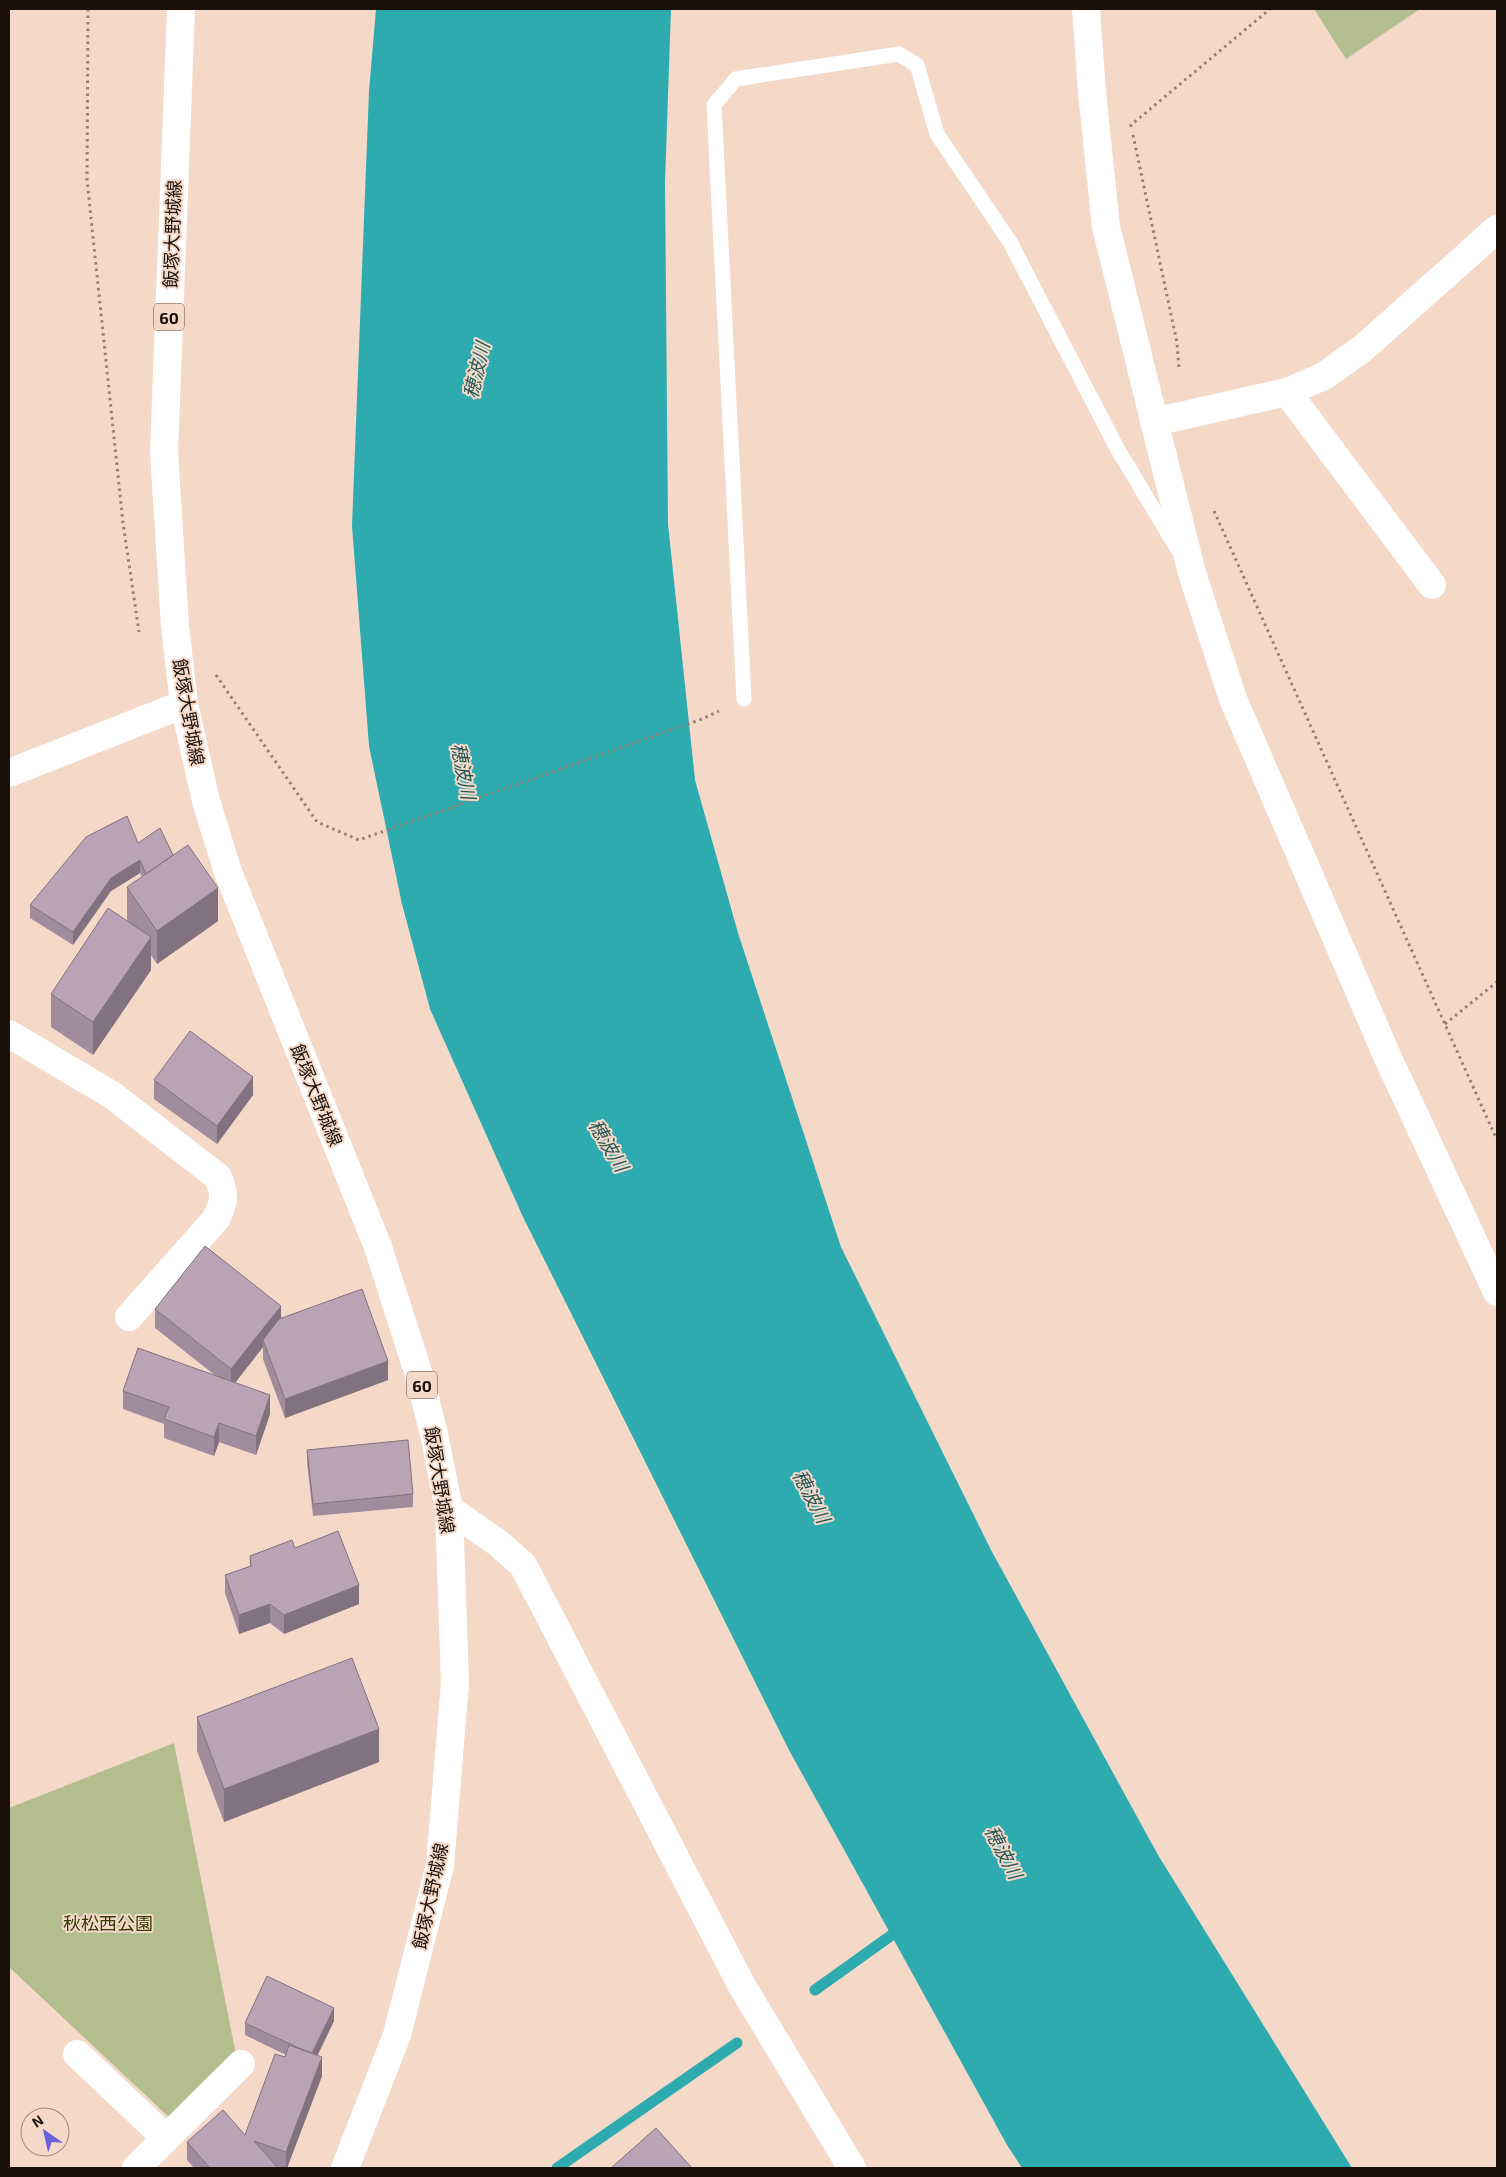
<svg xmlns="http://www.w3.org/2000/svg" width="1506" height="2177" viewBox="0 0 1506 2177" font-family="'Exo 2','Noto Sans JP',sans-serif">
	<rect width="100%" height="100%" fill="#f4d9c9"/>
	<path fill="#b3bd8e" d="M1314 9H1420L1346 59Z
		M174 1743 236 2055 171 2119 9 1967V1808Z"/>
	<path fill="#2eabaf" d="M376 9H671L665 182 668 524 695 780 738 933 841 1247 991 1550 1158 1855 1352 2168H1022L1007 2145 789 1750 523 1217 430 1009 402 904 369 746 352 526 369 91Z"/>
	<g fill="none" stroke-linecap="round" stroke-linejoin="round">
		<path stroke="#2eabaf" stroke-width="11" d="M815 1990 903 1927
			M557 2168 737 2043"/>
		<path stroke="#948176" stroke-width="3" stroke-dasharray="2.5 4" stroke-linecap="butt" d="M88 9 87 180 123 523 139 632
			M1131 127V125L1270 9
			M1133 135 1177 343 1179 369
			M1214 511 1497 1140
			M216 675 317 822 359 840 702 719 719 711
			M1445 1024 1497 982"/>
		<path stroke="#fff" stroke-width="15" d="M744 699 714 105 736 79 899 54 917 65 937 134 1010 242 1117 448 1178 550"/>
		<path stroke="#fff" stroke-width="28" d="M1086 9 1092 92 1106 227 1192 573 1233 699 1388 1058 1497 1292
			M1287 392 1432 585
			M1154 422 1287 392 1324 376 1362 349 1497 229
			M9 773 184 704
			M9 1034 112 1095 218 1177C226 1196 224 1202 216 1219L129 1317
			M449 1509 498 1543 523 1565 742 1986 852 2168
			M77 2054 166 2138
			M136 2168 241 2064"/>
		<path stroke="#fff" stroke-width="28" d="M181 9 164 452 175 626 184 704 206 801 228 872 378 1247 419 1375 434 1434 449 1509 455 1683 440 1865 397 2035 345 2168"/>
	</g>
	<path fill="#a08c9c" d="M138 843 173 855 218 921 157 964 151 955V970L93 1055 51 1027V994L129 922 127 920V887L142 877 140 873 111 891 73 945 30 918V905Z
		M154 1080 253 1095 217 1144 154 1099Z
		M155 1309 281 1318 388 1380 285 1418 263 1359V1347L235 1383 270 1414 256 1455 219 1442 214 1456 164 1438V1424L123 1409V1391L216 1376 155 1328Z
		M307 1450 413 1494V1507L313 1516 307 1462Z
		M295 1548 359 1604 284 1634 270 1623 239 1634 225 1593V1575L250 1566V1556Z
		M197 1717 379 1762 224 1822 197 1751Z
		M334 2021 317 2055 322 2076 287 2168H194L187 2160V2142L245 2135 286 2055 245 2035V2023Z"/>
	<path fill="#82727f" d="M140 860V873L111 891 73 945V932L111 878Z
		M218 888V921L157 964V931Z
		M151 937V970L93 1055V1022Z
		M253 1077V1095L217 1144V1126Z
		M281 1306V1325L263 1340V1347L231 1388V1369Z
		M388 1361V1380L285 1418V1399Z
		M270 1395V1414L256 1455V1436Z
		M219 1423V1442L214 1456V1437Z
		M359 1585V1604L284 1634V1615Z
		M270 1604V1623L239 1634V1615Z
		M379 1729V1762L224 1822V1789Z
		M334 2008V2021L312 2067V2054Z
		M322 2057V2076L287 2168H286V2152Z"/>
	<path fill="#baa3b5" stroke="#82727f" d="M127 816 138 843 160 828 173 855 146 874 140 860 111 878 73 932 30 905 86 837Z
		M188 845 218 888 157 931 127 887Z
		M108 908 151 937 93 1022 51 994Z
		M190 1031 253 1077 217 1126 154 1080Z
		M205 1246 281 1306 231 1369 155 1309Z
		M362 1289 388 1361 285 1399 263 1340 279 1319Z
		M138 1348 270 1395 256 1436 219 1423 214 1437 164 1419 169 1407 123 1391Z
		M408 1440 413 1494 313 1504 307 1450Z
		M338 1531 359 1585 284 1615 270 1604 239 1615 225 1575 251 1566 250 1556 292 1540 295 1548Z
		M352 1658 379 1729 224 1789 197 1717Z
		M267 1976 334 2008 312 2053 301 2049 245 2023Z
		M289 2045 322 2057 286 2152 254 2141 278 2168H210L187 2142 223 2110 245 2135 275 2054 285 2057Z
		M656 2128 692 2168H611Z"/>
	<g text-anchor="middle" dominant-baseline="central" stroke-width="4" stroke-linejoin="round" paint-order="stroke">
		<g fill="#f4d9c9" stroke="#5b4c43" stroke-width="1">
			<rect x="154" y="303.5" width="30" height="27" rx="4"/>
			<rect x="407" y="1371.5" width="30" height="27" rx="4"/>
		</g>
		<g font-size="16" font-weight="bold" fill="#19100a">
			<text x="169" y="317">60</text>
			<text x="422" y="1385">60</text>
		</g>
		<g font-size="18" fill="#19100a" stroke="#f4d9c9">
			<text transform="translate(172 234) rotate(-88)">飯塚大野城線</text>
			<text transform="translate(189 712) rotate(80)">飯塚大野城線</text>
			<text transform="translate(317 1095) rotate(68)">飯塚大野城線</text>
			<text transform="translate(440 1480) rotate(81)">飯塚大野城線</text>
			<text transform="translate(430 1896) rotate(-78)">飯塚大野城線</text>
		</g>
		<g font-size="18" fill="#353c00" stroke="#f4d9c9">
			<text x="108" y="1923">秋松西公園</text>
		</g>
		<g font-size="19" font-style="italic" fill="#245758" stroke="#f4d9c9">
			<text transform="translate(476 370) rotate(-77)">穂波川</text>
			<text transform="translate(464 771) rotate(79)">穂波川</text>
			<text transform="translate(609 1145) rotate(59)">穂波川</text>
			<text transform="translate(812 1496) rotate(62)">穂波川</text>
			<text transform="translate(1004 1852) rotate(62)">穂波川</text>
		</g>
	</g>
	<rect width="1506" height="2177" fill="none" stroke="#19100a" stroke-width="20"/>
	<g transform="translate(45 2132) rotate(326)"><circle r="24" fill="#f4d9c9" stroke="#9c897d"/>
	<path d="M0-4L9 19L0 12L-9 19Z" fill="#6b60da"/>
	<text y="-8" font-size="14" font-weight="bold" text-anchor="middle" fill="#19100a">N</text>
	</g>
</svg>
